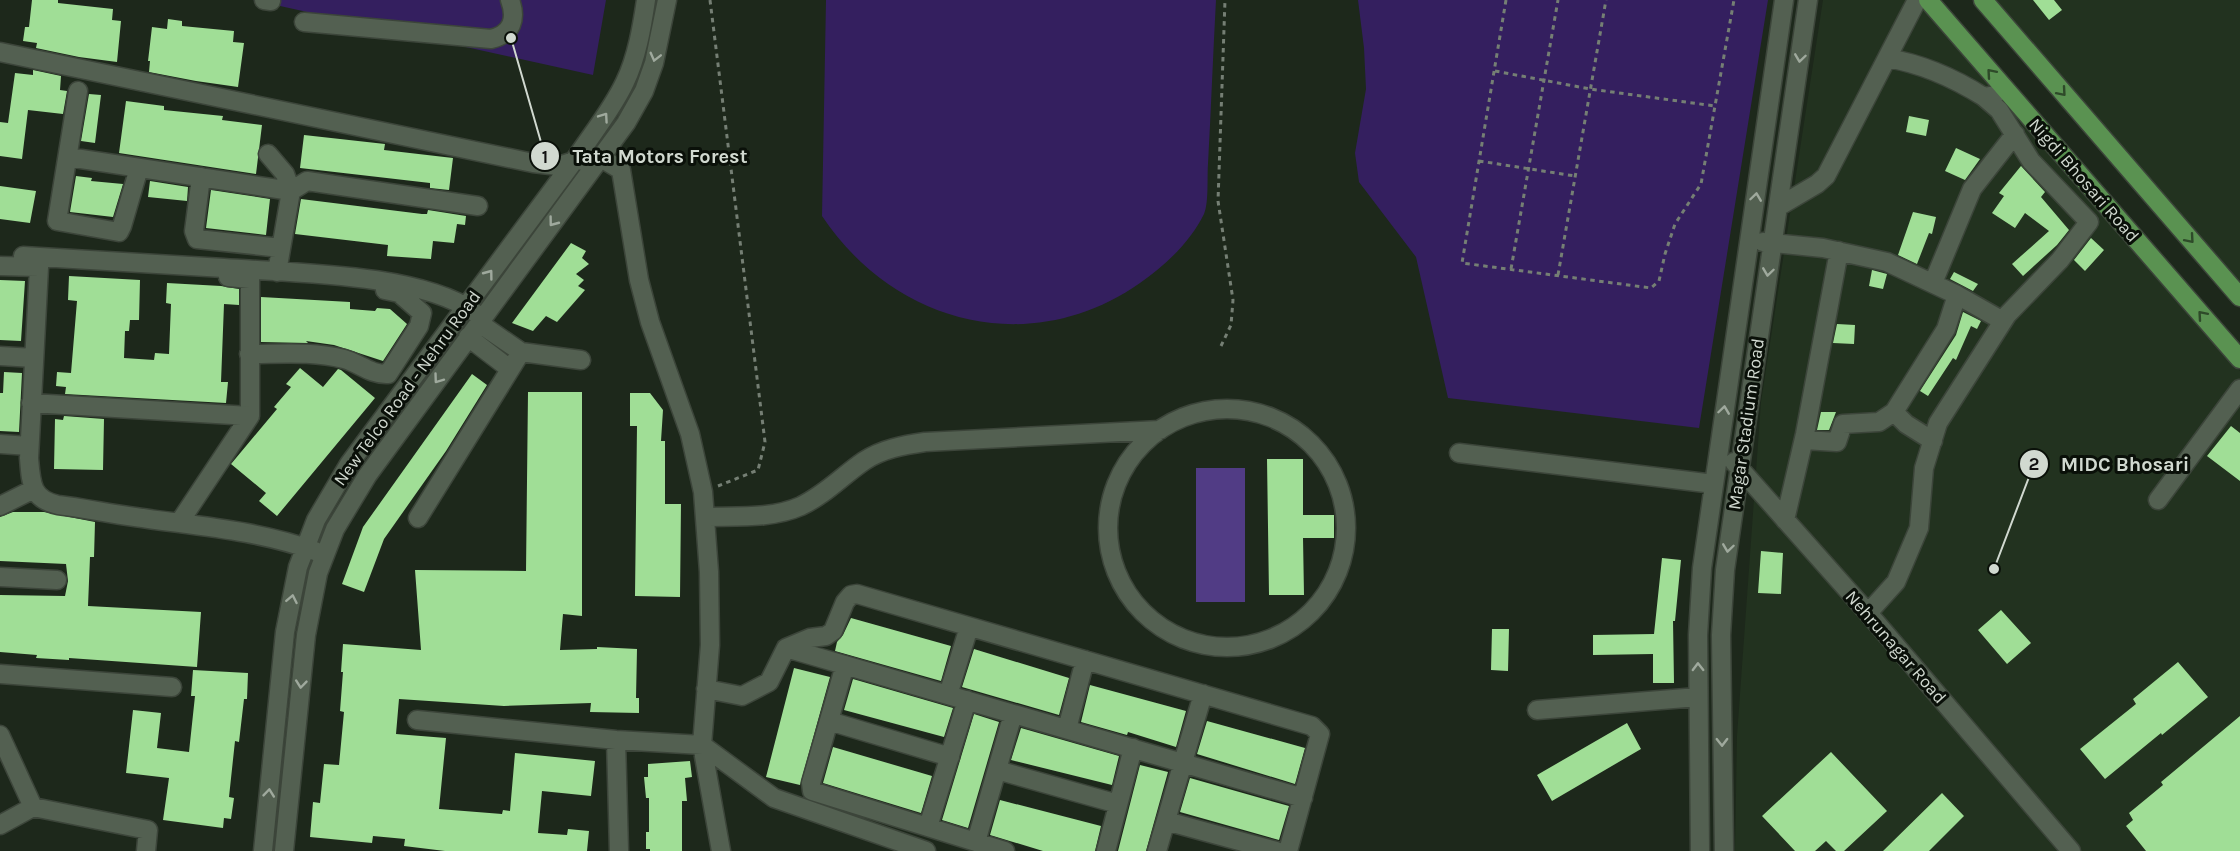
<svg xmlns="http://www.w3.org/2000/svg" width="2240" height="851" viewBox="0 0 2240 851" font-family="Karla,sans-serif">
	<rect width="100%" height="100%" fill="#1d281b"/>
	<path fill="#22321f" d="M1823 0H1917L2240 371V851H1735L1737 736 1761 402Z
		M1984 0H2240V293Z"/>
	<path fill="#341f5f" d="M253 0H606L593 75Z
		M826 0H1216C1213 55 1211 109 1208 164 1207 176 1209 203 1204 214 1191 241 1165 266 1140 283 1030 360 894 324 822 216Z
		M1358 0H1768L1699 428 1448 398 1416 257 1359 182 1355 153 1366 89 1364 48Z"/>
	<path fill="#513c85" d="M1196 468H1245V602H1196Z"/>
	<path fill="#a0de96" d="M32 0H58V3L113 9 112 20 121 21 117 62 79 57 36 48 37 43 23 41 25 27H29Z
		M2033 0H2054L2062 10 2049 20Z
		M168 19 182 21V26L234 31 233 42 244 43 238 87 196 81 149 72 150 61H148L152 27 167 29Z
		M33 70 61 76 60 90 67 91 63 114 28 110 22 159 0 156V122L8 123 15 73 33 75Z
		M89 94 101 95 95 143 81 141Z
		M126 101 164 106V110L223 116 222 120 262 125 256 174 119 153Z
		M1909 116 1929 120 1926 136 1906 132Z
		M304 135 385 144 384 150 453 158 449 190 430 188V183L300 168Z
		M1956 148 1980 159 1965 180 1945 171Z
		M2021 166 2045 192 2041 197 2069 230 2057 245 2023 276 2012 264 2049 231 2025 213 2015 228 1992 213 2004 196 1999 193Z
		M76 176 92 178 91 181 123 184 113 217 70 212Z
		M150 181 188 187 187 201 148 197Z
		M0 186 36 191 30 223 0 219Z
		M211 190 270 199 266 235 206 228Z
		M301 199 422 214H427L428 210 466 216 465 225 457 224 454 243 433 241 431 259 387 256 388 245 295 234Z
		M1913 212 1936 217 1932 234 1929 233 1917 264 1898 255Z
		M2091 238 2104 250 2085 271 2074 260Z
		M571 243 586 251 582 258 589 264 576 274 584 280 578 286 585 290 557 322 546 316 533 331 512 323Z
		M1872 270 1887 274 1883 289 1869 286Z
		M1954 272 1978 284 1973 291 1950 279Z
		M69 276 140 280 139 320H130L129 331H125L124 358 154 360 155 353 169 354 171 304 166 303 167 283 221 286 239 289V305L224 304 221 382H228L226 403 65 394 66 387 56 386 57 372 71 373 77 301 68 300Z
		M0 280 25 281 21 341 0 340Z
		M261 297 350 302V309L375 311 377 308 390 309 407 324 383 361 334 345 306 341 308 343 261 342Z
		M1963 312 1981 321 1977 329 1971 326 1956 360 1953 358 1928 396 1920 391 1956 335Z
		M1837 324 1855 325 1854 344 1833 343Z
		M300 368 323 387 338 369 341 370 375 398 277 516 259 501 266 493 231 464 277 409 274 407 291 387 286 384Z
		M4 372 22 373 19 432 0 431V393H3Z
		M472 374 487 385 446 451 384 539 364 592 342 584 363 527Z
		M528 392H582V616L563 614 560 650 597 649V647L637 649 636 698H639V713L590 712 591 703 504 706 399 699 396 734 446 738 439 809 502 814 503 810 510 811 515 753 595 761 591 796 542 791 538 833 567 835 568 829 589 831 587 851H445L404 846 405 839 373 836 372 843 310 837 313 802 320 803 324 764 339 765 344 712 340 711 343 672H341L343 644 421 650 415 570 526 571Z
		M630 393H650L663 410 661 441H665V504H681L680 597 635 596 637 426H630Z
		M1821 412H1836L1829 430H1817Z
		M64 416 104 419 103 470 54 469 55 419 63 420Z
		M2231 426 2240 433V481L2207 456Z
		M1267 459H1303V515H1334V538H1303L1304 595H1269Z
		M13 512H44L95 522 94 557H90L88 606 201 612 197 667 69 658V660L36 658 37 655 0 652V595L65 596 68 581 66 564 0 561V517Z
		M1761 551 1783 553 1781 594 1758 593Z
		M1662 558 1681 560 1675 621H1673L1674 683H1653V654L1593 655V635L1654 634Z
		M2001 610 2031 643 2007 664 1978 630Z
		M851 618 951 646 941 681 835 651 837 642 843 635Z
		M1492 629H1509L1508 671 1491 670Z
		M974 649 1069 678 1059 715 962 687Z
		M2178 662 2208 697 2162 735 2161 733 2105 779 2080 749 2136 704 2133 699Z
		M794 668 830 677 800 785 766 777Z
		M193 670 248 673 247 699H244L239 742 235 741 229 797 234 798 231 819 224 818 223 828 163 820 169 778 126 773 133 710 161 713 157 748 189 752 195 696H191Z
		M853 679 953 708 944 737 844 710Z
		M1090 685 1186 711 1176 747 1128 732 1127 735 1081 722Z
		M974 714 999 722 968 828 942 820Z
		M2240 716V851H2146L2126 826 2133 820 2129 813 2163 785 2161 782Z
		M1207 721 1305 748 1295 784 1197 754Z
		M1627 723 1641 749 1552 801 1537 775Z
		M1021 728 1119 756 1112 785 1011 760Z
		M833 747 932 776 921 813 823 783Z
		M1831 752 1887 811 1844 851H1836L1826 841 1815 851H1795L1762 816Z
		M690 761 692 777 685 778 687 801H682V851H650V849H646V832H649V798H646L644 777H648V764Z
		M1140 765 1168 772 1146 851H1118Z
		M1190 778 1289 806 1279 840 1180 812Z
		M1942 793 1964 816 1929 851H1883Z
		M1000 800 1101 826 1095 851H1043L990 835Z"/>
	<g fill="none" stroke-linecap="round" stroke-linejoin="round">
		<defs>
			<path id="minor" d="M264 0 271 1
				M304 22 491 39C512 34 517 19 510 0
				M0 52 533 163 559 166 574 161 601 158 621 170 639 280 650 322 690 434 703 492 709 572 710 645 702 745 721 851
				M1887 58 1917 0
				M78 91 57 221 119 232 122 226 139 168
				M268 154 285 174 291 191
				M68 157 291 191
				M201 177 194 231 197 239 281 248
				M1778 207 1817 184 1826 176 1887 58C1923 64 1954 78 1984 97L1995 95
				M1763 242 1823 248 1887 262 1957 295 1946 329 1894 412 1906 424 1933 441
				M23 256C90 260 157 264 224 268 292 273 419 273 474 312
				M0 266 39 267 29 458C31 483 31 499 58 505 84 508 110 514 135 517 196 526 257 530 315 551
				M277 272 291 191 307 181 478 206
				M1933 283 1972 189 2015 134
				M1957 295 2003 321
				M479 323 521 352 581 360
				M468 337 510 369
				M249 354C281 354 312 351 344 359 359 363 371 375 388 374L419 326 422 313 399 293 385 290
				M0 356 34 358
				M31 403 250 416
				M1108 528a119 119 0 1 1 238 0a119 119 0 1 1-238 0Z
				M1804 440 1837 442 1843 424 1879 422 1894 412
				M0 444 29 446
				M1459 453 1714 484
				M1734 462 1868 613 2071 851
				M2158 500 2240 389
				M0 506 34 489
				M705 517C736 516 772 519 801 506 826 494 842 476 864 461 882 449 904 445 925 442L1160 430
				M418 518 521 352
				M1785 520 1805 434 1839 251
				M179 523 250 416V279L228 277
				M0 577 57 580
				M1868 613 1896 582 1919 528 1924 468 1938 423 2007 315 2060 260 2089 222 2031 161 1999 110 1984 97
				M786 648 810 638 826 636 833 631 845 602 851 595 857 594 1312 726 1320 734 1288 851
				M845 665 811 783 812 791 1005 851
				M0 674 172 687
				M706 689 742 696 769 682 786 648 1303 798
				M948 695 969 627
				M1537 710 1698 697
				M417 720 616 740 702 745 774 798 926 851
				M829 721 950 757
				M1067 729 1085 660
				M0 735 33 807
				M616 740 619 851
				M997 770 1118 804
				M1166 821 1276 851
				M0 825 33 807 148 830 146 851
				M928 827 967 700
				M976 842 1013 714
				M263 851 285 632 298 567 316 520 349 464 574 161C591 135 612 110 625 82 637 57 642 27 646 0
				M284 851 306 635 318 573 335 529 367 476 626 123 644 91 654 63 667 0
				M1106 851 1133 748
				M1157 851 1203 694
				M1700 851 1698 635 1702 568 1784 0
				M1724 851 1721 635 1725 570 1808 0"/>
			<path id="major" d="M1928 0 2240 359
				M1983 0 2240 297"/>
		</defs>
		<use href="#minor" stroke="#3c453a" stroke-width="21"/>
		<use href="#major" stroke="#3c453a" stroke-width="21"/>
		<path stroke="#757f74" stroke-width="3" stroke-dasharray="4.5 4.5" stroke-linecap="butt" d="M710 0 765 442 758 470 718 486
			M1506 0 1462 263 1651 288 1659 281 1665 254 1675 224 1701 184 1734 0
			M1495 71 1590 89 1715 106
			M1479 161 1575 176
			M1511 269 1558 0
			M1558 275 1606 0
			M1221 346 1231 325 1233 300 1218 201 1225 0"/>
		<use href="#minor" stroke="#536051" stroke-width="18"/>
		<use href="#major" stroke="#5a9251" stroke-width="18"/>
	</g>
	<defs><path id="oneway-chevron" d="M-2-3.5L2.5 0L-2 3.5" fill="none" stroke-width="1.6" stroke-linecap="round" stroke-linejoin="round" transform="scale(1.5)"/></defs>
	<g stroke="#9fa99d">
		<use href="#oneway-chevron" transform="translate(655 57) rotate(104)"/>
		<use href="#oneway-chevron" transform="translate(1800 58) rotate(98)"/>
		<use href="#oneway-chevron" transform="translate(604 117) rotate(-55)"/>
		<use href="#oneway-chevron" transform="translate(1756 197) rotate(-82)"/>
		<use href="#oneway-chevron" transform="translate(553 222) rotate(127)"/>
		<use href="#oneway-chevron" transform="translate(1768 272) rotate(98)"/>
		<use href="#oneway-chevron" transform="translate(489 274) rotate(-53)"/>
		<use href="#oneway-chevron" transform="translate(438 379) rotate(126)"/>
		<use href="#oneway-chevron" transform="translate(1724 410) rotate(-82)"/>
		<use href="#oneway-chevron" transform="translate(1728 548) rotate(98)"/>
		<use href="#oneway-chevron" transform="translate(292 599) rotate(-79)"/>
		<use href="#oneway-chevron" transform="translate(1698 667) rotate(-91)"/>
		<use href="#oneway-chevron" transform="translate(301 684) rotate(96)"/>
		<use href="#oneway-chevron" transform="translate(1722 742) rotate(89)"/>
		<use href="#oneway-chevron" transform="translate(269 793) rotate(-84)"/>
	</g>
	<g stroke="#2e4a29">
		<use href="#oneway-chevron" transform="translate(1991 73) rotate(-131)"/>
		<use href="#oneway-chevron" transform="translate(2062 92) rotate(49)"/>
		<use href="#oneway-chevron" transform="translate(2190 239) rotate(49)"/>
		<use href="#oneway-chevron" transform="translate(2202 315) rotate(-131)"/>
	</g>
	<g text-anchor="middle" dominant-baseline="central" stroke-width="6" stroke-linejoin="round" paint-order="stroke">
		<g font-size="18" fill="#d1d9d0" stroke="#0a1009">
			<text transform="translate(2084 180) rotate(49)">Nigdi Bhosari Road</text>
			<text transform="translate(407 388) rotate(-54)">New Telco Road - Nehru Road</text>
			<text transform="translate(1746 424) rotate(-82)">Magar Stadium Road</text>
			<text transform="translate(1896 647) rotate(49)">Nehrunagar Road</text>
		</g>
	</g>
	<path fill="none" stroke="#d1d9d0" stroke-width="2" d="M511 38L545 156M1994 569L2034 464"/>
	<g fill="#d1d9d0" stroke="#0a1009" stroke-width="2">
		<circle cx="511" cy="38" r="6"/>
		<circle cx="1994" cy="569" r="6"/>
		<circle cx="545" cy="156" r="15"/>
		<circle cx="2034" cy="464" r="15"/>
	</g>
	<g font-size="18" text-anchor="middle" font-weight="bold" fill="#111">
		<text x="545" y="163">1</text>
		<text x="2034" y="470">2</text>
	</g>
	<g font-size="20" text-anchor="middle" font-weight="bold" fill="#d1d9d0" stroke="#0a1009" stroke-width="6" stroke-linejoin="round" paint-order="stroke">
		<text x="660" y="163">Tata Motors Forest</text>
		<text x="2125" y="471">MIDC Bhosari</text>
	</g>
</svg>
